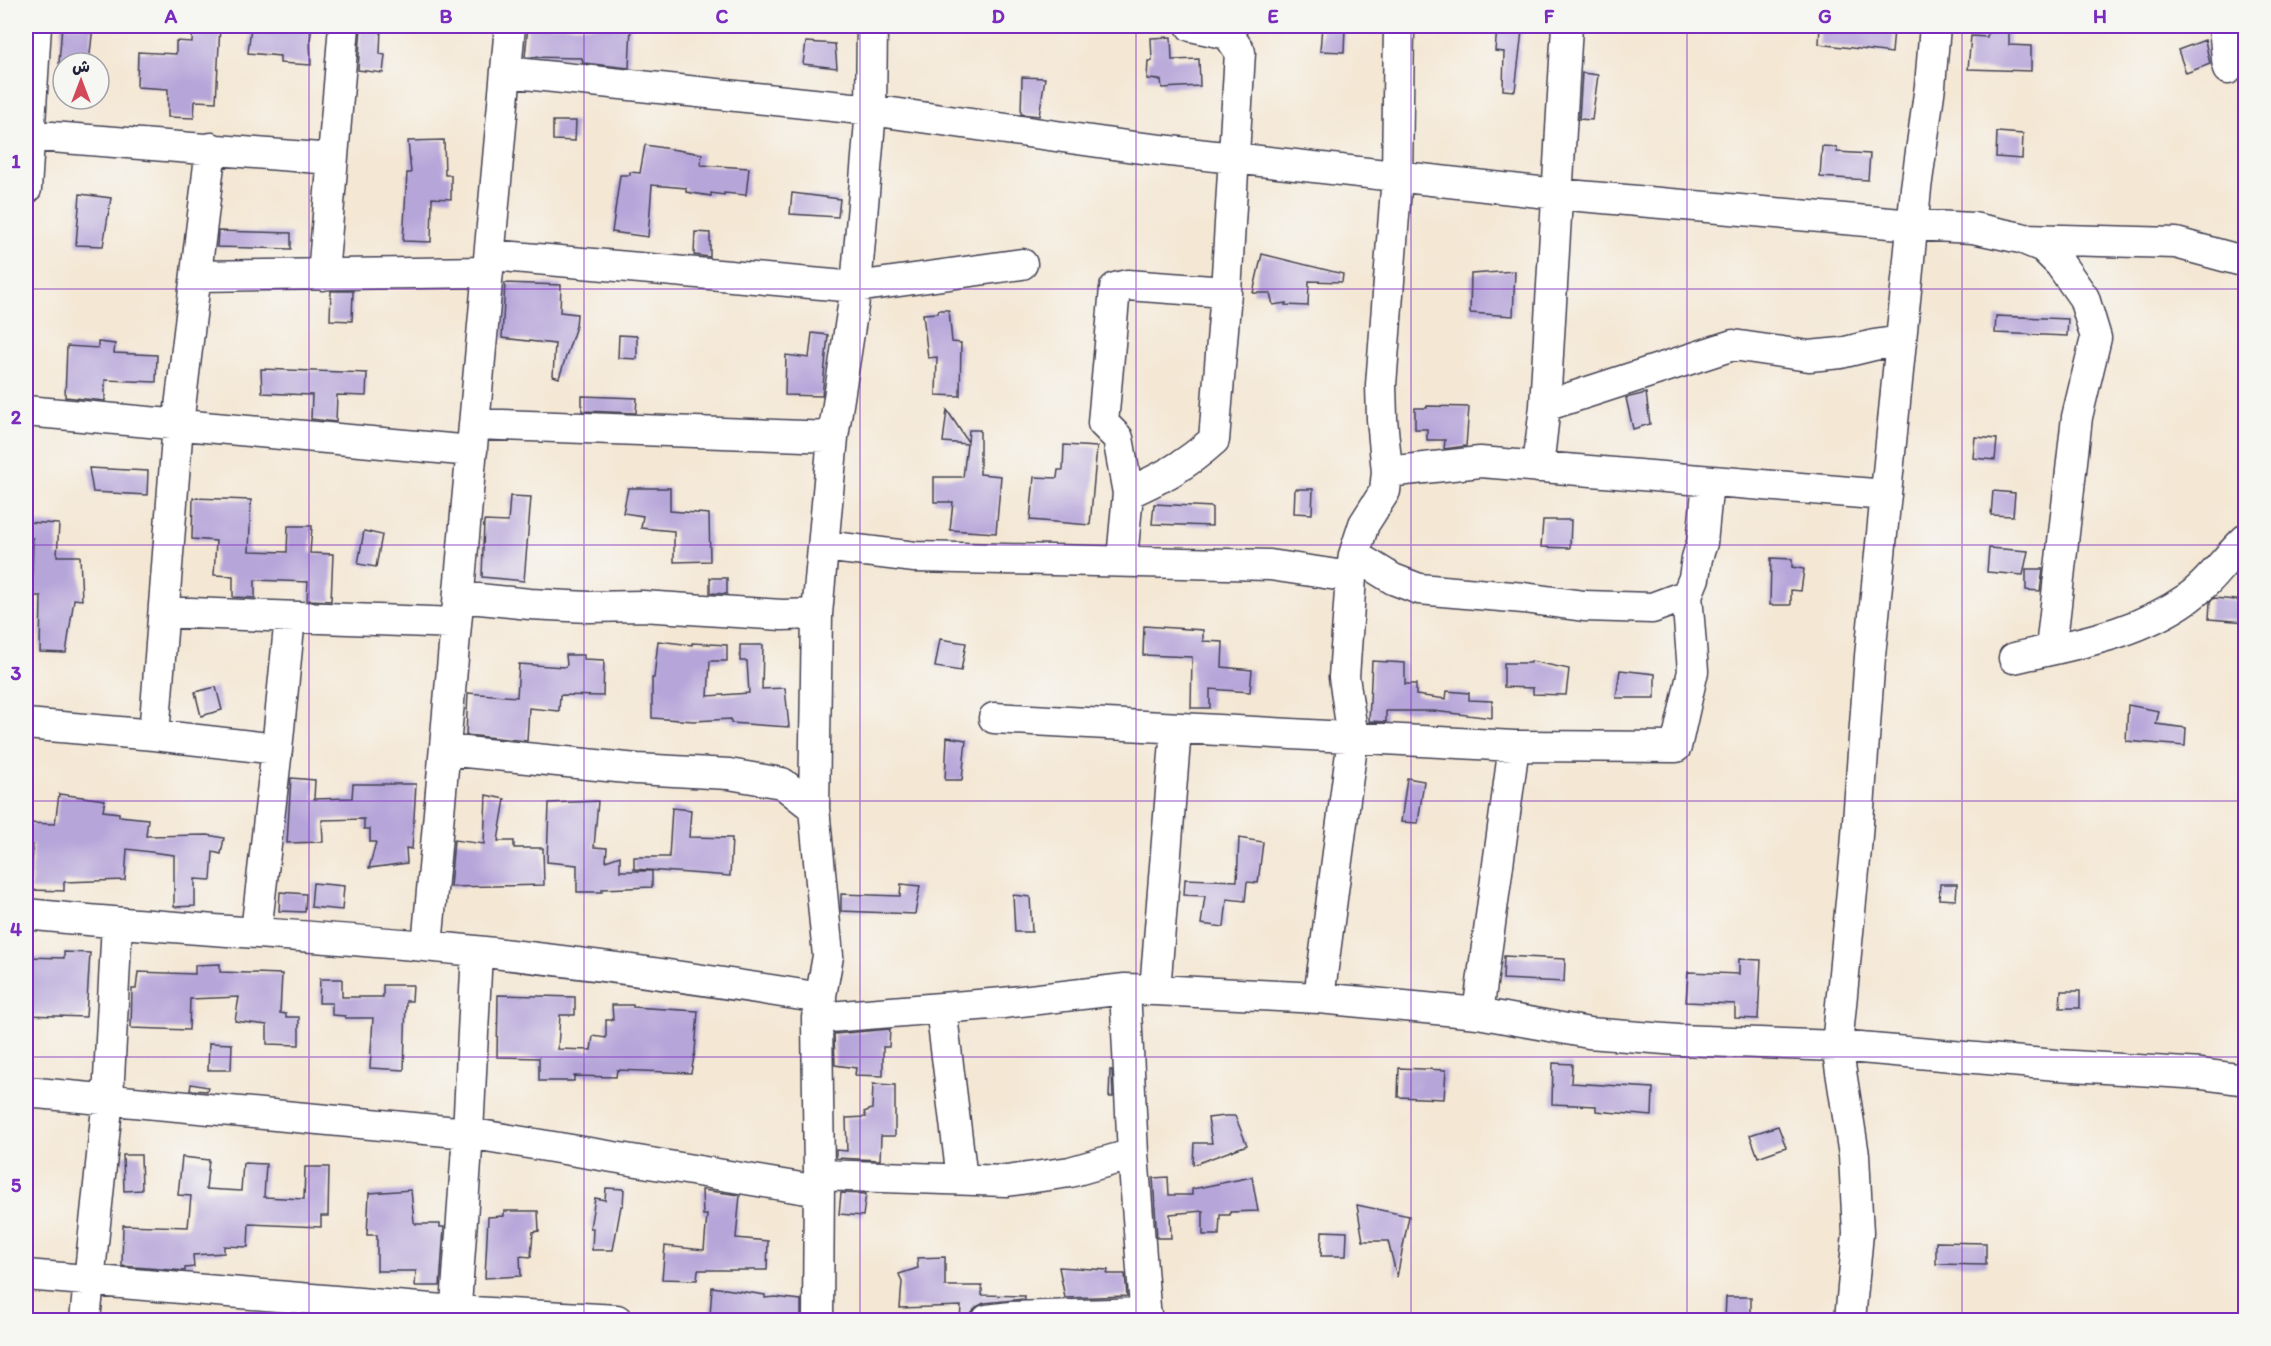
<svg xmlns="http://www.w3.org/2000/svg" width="2271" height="1346" viewBox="0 0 2271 1346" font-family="Itim,'Playpen Sans Arabic',sans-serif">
	<rect width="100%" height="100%" fill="#f6f6f2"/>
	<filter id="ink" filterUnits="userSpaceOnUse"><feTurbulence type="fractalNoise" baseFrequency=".0167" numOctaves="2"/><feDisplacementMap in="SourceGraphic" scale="12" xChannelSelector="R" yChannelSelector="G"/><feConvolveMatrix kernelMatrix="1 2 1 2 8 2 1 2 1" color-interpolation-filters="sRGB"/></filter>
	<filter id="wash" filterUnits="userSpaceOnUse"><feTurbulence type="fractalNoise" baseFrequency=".008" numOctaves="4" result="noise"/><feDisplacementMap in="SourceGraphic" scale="24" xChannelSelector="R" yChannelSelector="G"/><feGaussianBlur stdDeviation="1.35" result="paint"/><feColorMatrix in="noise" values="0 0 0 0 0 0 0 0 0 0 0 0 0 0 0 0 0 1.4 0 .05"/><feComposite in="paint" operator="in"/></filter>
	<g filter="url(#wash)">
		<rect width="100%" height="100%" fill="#f4e7d4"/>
		<g id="blocks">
			<path fill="#b6a5d9" d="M62 26H93L89 63H59Z
				M193 26H220L216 102 195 101 194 118 168 117V89L137 87 138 52 176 54V41L192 42Z
				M251 26H312L310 41 311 65 280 63V56L248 53Z
				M361 26H381L380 54 385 55 383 73 358 70Z
				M528 26H631L629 68 583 63 582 58 525 57Z
				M1322 26 1345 27 1344 52 1320 51Z
				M1820 26 1853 28 1854 26 1894 29 1892 53 1819 44Z
				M1988 26H2009V45L2031 46V71L1968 69 1971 36 1987 37Z
				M1497 28 1522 31 1515 91 1503 90 1504 52 1495 51Z
				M1171 37 1172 60 1199 59 1200 86 1162 88 1161 80 1147 79 1148 61H1152L1151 38Z
				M2205 40 2210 64 2186 73 2178 50Z
				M806 42 835 44 837 68 803 64Z
				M1582 73 1598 75 1592 120 1579 119Z
				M1022 77 1045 78 1039 116 1021 114Z
				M553 121H576L575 141 553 140Z
				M1997 132 2023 134 2022 159 1996 157Z
				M444 140 445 175H451V199L432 198 431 242 403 241 407 173H411L408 141Z
				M645 145 702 154 701 165 749 168 746 195 724 193V195L711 193V196L686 192V188L652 185 648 237 612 232 620 175H630V172L640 173Z
				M1822 146 1837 147V152L1870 154 1868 180 1820 177Z
				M792 193 840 199 838 217 790 214Z
				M80 194 111 198 103 246 76 245Z
				M218 231 291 233V249L217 247Z
				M695 232 710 233V257L694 255Z
				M1262 254 1343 274 1342 282 1309 281 1308 306 1285 305 1286 303 1273 305 1270 293H1253Z
				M1515 271 1513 316 1470 313 1471 274Z
				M505 283 561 285 560 312 577 314 576 326 559 378 553 376 555 344 502 338Z
				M331 291H353L352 321 330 320Z
				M939 310H949L952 342 961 343 960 396 936 395 937 357 928 358 923 314 938 313Z
				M1996 316 2068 319 2067 336 1995 333Z
				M812 333 828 335 822 396 785 395 786 355 809 358Z
				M619 335 637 336V359L618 358Z
				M98 342 115 344 114 353 157 355 156 382 105 380V401L65 397 67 346 98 348Z
				M261 369 367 373 366 396 337 395 336 422 311 419 312 395 262 393Z
				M1646 393 1650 424 1633 429 1626 398Z
				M582 396 637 398 636 413 582 411Z
				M1427 406 1469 407 1466 446 1444 449 1445 440H1427V429H1415V408H1427Z
				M947 410 968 442 969 430H980V474L1001 476 996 533 950 530 953 502H934V477H963L967 444 943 442Z
				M1975 437 1997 439 1995 460 1973 458Z
				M1064 445 1097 447 1090 525 1030 520 1034 477 1057 478 1058 470H1063Z
				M89 468 148 471 147 495 93 492Z
				M628 488H670V511L709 514 710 561 674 562V531L641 528 643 516 623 513Z
				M1295 489H1313L1312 514 1294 513Z
				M1993 491 2015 493 2013 516 1991 515Z
				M510 496 531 497 524 581 482 577 484 521 508 522Z
				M193 498 251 500 249 551 287 552 288 526H312L310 553 333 554 331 601 307 600 308 582 255 580V598L233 597V576L214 575 216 541 192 539Z
				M1154 504 1212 507V526L1152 524Z
				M1543 520H1571L1570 548 1541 547Z
				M26 522 59 524 57 556H80L82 600 74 599 66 653 40 652 41 596H26V574H32L33 538H26Z
				M364 531 382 535 376 567 358 564Z
				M1989 548 2028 551 2023 575 1987 572Z
				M1771 558 1792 559V567L1804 569 1801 591 1791 590V605H1770Z
				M2026 569H2043L2040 591 2026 590Z
				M710 578H727V594L710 593Z
				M2214 598 2246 601V622L2209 619 2210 602Z
				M1144 626 1203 630V641L1223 642 1222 667 1252 670 1250 692 1210 689V708H1191L1192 657 1143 655Z
				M940 639 966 643 961 671 935 667Z
				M658 641 692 645V643L727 645V661H710L708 696 749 693 747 661H740V645H763L762 689 785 688 789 727 731 723V719L694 721 652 718V678H654Z
				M566 655H584V659L604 660 603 696 560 695 559 711 529 708 527 741 466 735 468 693 517 697 519 664 564 667 567 665Z
				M1372 661 1405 663V684H1416V695L1446 699 1447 691 1469 693V700L1492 701V718L1433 711H1386V722L1369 721Z
				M1531 661 1569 669 1566 695 1533 694V688L1504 687V663H1531Z
				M1620 670 1655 674V698H1616Z
				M216 687 222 710 201 716 195 692Z
				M2128 705 2159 711 2156 724 2186 728 2185 746 2126 741Z
				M947 737 966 740 962 780H945Z
				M291 778 315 780 314 799 352 798 353 784H416L412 849 406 848 407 863 369 868 376 842H370V829H364V819L322 820 323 842 287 843Z
				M1407 778 1424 781 1418 823 1401 822Z
				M59 794 105 800 103 811 119 813V816L148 819 146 836 208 835 224 838 221 854 213 852 211 880 195 879V906L174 907V855L127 849 125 880 64 882V891L31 890 33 845H26V823L55 824Z
				M486 795 505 799 498 841H514V848H543L544 885 450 887 454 840 484 844Z
				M598 801 594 847 607 848 606 861 620 856V871H652V887L602 889V892H577V865L547 862 549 803Z
				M672 808 691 810 689 837 732 838 730 876 634 869V857H669Z
				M1239 838 1263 842 1258 883 1247 882 1245 901 1227 899 1224 927 1201 924 1205 896 1184 895 1185 879 1237 881Z
				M313 883 344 886 342 910 311 907Z
				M901 884 920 886 915 914 841 911V894L900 896Z
				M1940 884H1957L1956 900 1939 899Z
				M280 892 306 894 305 912 279 911Z
				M1013 895 1030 897 1032 932H1015Z
				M64 952 90 953 86 1017 26 1015V957L64 958Z
				M1504 956 1565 959 1564 982 1503 979Z
				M1739 959 1761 960 1758 1019 1735 1018V1004L1686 1002 1688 972 1739 974Z
				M220 964V972L282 974 280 1013 286 1014V1017H299V1045L267 1044V1025L235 1021 239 997 190 999 189 1030 131 1028 132 989H136L138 972 195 974V965Z
				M320 979H342V997H383V985H413L412 1001H406L404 1070 370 1068 373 1018H345V1016L332 1015V1003H319Z
				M2061 991H2080V1008H2060Z
				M498 995 575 997V1015H560L558 1049 591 1050 593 1036 606 1038V1020H613L612 1005H633V1007L698 1011 695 1052 691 1073 617 1070 616 1077 574 1076V1081H539V1058L497 1057Z
				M890 1029 889 1047H883V1076L855 1075 856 1068 835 1065 834 1034Z
				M209 1043 232 1044 231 1070H208Z
				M1553 1063 1572 1064 1571 1083 1653 1088 1652 1116 1596 1111V1106L1552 1104Z
				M1399 1068 1446 1070 1444 1099 1398 1097Z
				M1110 1070H1112L1113 1097H1109Z
				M191 1084 208 1087 207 1091 190 1090Z
				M873 1084 895 1085V1136H881L880 1160 836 1158V1150L847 1151 846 1118 866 1117 864 1112 872 1109Z
				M1225 1116H1235L1247 1145 1193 1165 1194 1143H1212L1208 1118Z
				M1778 1126 1786 1147 1758 1157 1750 1135Z
				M123 1155H141L142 1190 124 1191Z
				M182 1157 209 1160 206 1189 241 1191 243 1163 266 1164 264 1197 304 1199 305 1167H329L328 1216H321V1227L249 1224 248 1247 224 1246V1253L193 1255 194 1267 185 1268V1271L122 1266 123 1225 188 1227 191 1196 178 1195Z
				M1168 1177 1169 1195H1192V1189L1252 1177 1258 1211 1230 1212V1215H1220L1219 1235H1203V1211L1170 1214 1171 1238H1157L1153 1178Z
				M606 1188 624 1189 623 1206H621L613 1250H592L593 1228H590L595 1198 605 1200Z
				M411 1190 414 1222 416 1224H440V1227H444L440 1286H415L416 1271H377V1235H367L369 1193Z
				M702 1190 740 1195 736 1238 768 1241 767 1270H698L697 1280 662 1279 665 1246 704 1250 707 1215H703Z
				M841 1193 866 1194 863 1216 839 1214Z
				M1357 1205 1409 1216 1397 1277 1388 1241H1363Z
				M504 1211H538L539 1231 533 1232 531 1257 520 1256 521 1276 485 1278 488 1217 504 1216Z
				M1322 1231 1347 1232 1346 1256H1321Z
				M1936 1242 1986 1243V1265L1936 1264Z
				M945 1257V1286H982V1295L1025 1296V1299L984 1303 976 1307 971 1313 970 1320H960L961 1306 900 1308 902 1282 899 1274 918 1268 917 1258Z
				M1059 1267 1108 1270 1107 1274H1125L1127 1296 1065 1298Z
				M712 1287 765 1295V1298L775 1297 801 1300V1316L765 1320V1316H710Z
				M1726 1297H1751V1320H1725Z"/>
		</g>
	</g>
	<g filter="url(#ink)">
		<use href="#blocks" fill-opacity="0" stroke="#424052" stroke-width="1.5"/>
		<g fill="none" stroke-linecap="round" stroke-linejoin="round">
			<defs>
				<path id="minor" d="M2224 26 2228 69
					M506 72 871 110 1134 147 1557 194 1913 225 1973 228 2021 238 2043 247 2060 264 2084 298 2096 338 2077 417 2051 649
					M26 135 332 159
					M26 189 36 26
					M2024 239 2176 243 2246 262
					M491 255 856 287 1022 264
					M323 275 344 26
					M197 276 488 272
					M1545 406 1733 345 1809 356 1841 353 1874 345 1901 341
					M26 411 472 451
					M474 424 833 437
					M1538 467 1545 406 1567 26
					M1387 472 1480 462 1886 495
					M1128 493C1163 477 1185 466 1214 440L1226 292 1240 52 1228 34 1191 26
					M824 546 915 557 1270 565 1351 577
					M1354 555 1393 579 1419 589 1524 598 1584 606 1652 608 1687 595
					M1122 560 1128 493 1118 438 1103 423 1115 288 1127 285 1226 292
					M459 597 530 604 588 607 642 606 782 615 817 614
					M164 612 456 623
					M2014 658C2074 644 2136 635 2188 598 2211 582 2225 558 2246 539
					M994 718 1514 746 1676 747 1693 671 1687 595 1694 578 1697 558 1702 543 1708 481
					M26 724 154 735 277 749
					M154 735 178 424 211 148
					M445 750 637 769 729 774 782 783 814 808
					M26 914C158 928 291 934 424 946 557 958 689 977 821 998
					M256 932 277 749 290 617
					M427 946 510 26
					M1125 989 1133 1154 1146 1320
					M1155 990 1176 729
					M1319 998 1353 738 1344 677 1351 577 1354 555 1364 524 1385 491 1387 472 1382 419 1381 385 1397 176 1399 26
					M941 1008 962 1179
					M1478 1013 1514 746
					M817 1018 1003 1003 1125 989 1155 990 1319 998 1478 1013 1589 1033 1678 1040 1837 1046 2057 1065 2201 1074 2246 1080
					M26 1092 468 1133 819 1191
					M819 1175 1007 1181 1070 1172 1133 1154
					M26 1275 455 1311 617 1320
					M85 1320 108 1098 117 923
					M455 1320 468 1133 477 952
					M818 1320 819 1175 817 1018 828 956 814 808 817 614 833 437 856 287 871 110 872 26
					M987 1320 1011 1317 1146 1313
					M1850 1320 1858 1233 1854 1155 1837 1046 1856 849 1870 656 1916 188 1930 86 1935 26"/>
			</defs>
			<use href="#minor" stroke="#424052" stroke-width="33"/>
			<use href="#minor" stroke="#fff" stroke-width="30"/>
		</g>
	</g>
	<path fill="none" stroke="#7b2cbf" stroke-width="1.5" stroke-opacity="0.55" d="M309 26V1320M584 26V1320M860 26V1320M1136 26V1320M1411 26V1320M1687 26V1320M1962 26V1320M26 289H2246M26 545H2246M26 801H2246M26 1057H2246"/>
	<rect width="2271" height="1346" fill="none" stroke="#f6f6f2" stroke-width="66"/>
	<g transform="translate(81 81)"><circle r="28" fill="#f6f6f2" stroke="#a1a1a9" stroke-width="1.5"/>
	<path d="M0-4.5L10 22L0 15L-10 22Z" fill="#d1495b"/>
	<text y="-9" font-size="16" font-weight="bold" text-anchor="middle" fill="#22223b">ش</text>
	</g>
	<rect x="33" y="33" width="2205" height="1280" fill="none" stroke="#7b2cbf" stroke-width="2"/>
	<g font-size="20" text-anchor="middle" font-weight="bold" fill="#7b2cbf">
		<text x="171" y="23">A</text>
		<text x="446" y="23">B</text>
		<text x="722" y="23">C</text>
		<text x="998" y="23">D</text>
		<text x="1273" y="23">E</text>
		<text x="1549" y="23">F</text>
		<text x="1825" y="23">G</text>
		<text x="2100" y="23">H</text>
		<text x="16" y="168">1</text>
		<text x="16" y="424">2</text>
		<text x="16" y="680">3</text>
		<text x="16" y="936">4</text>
		<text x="16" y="1192">5</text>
	</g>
</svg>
